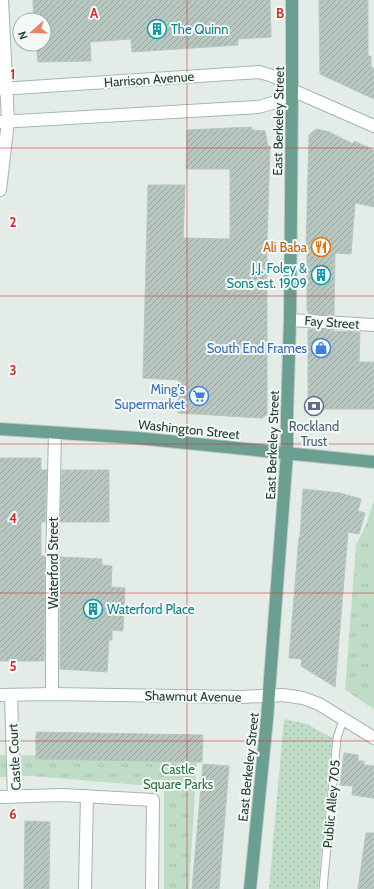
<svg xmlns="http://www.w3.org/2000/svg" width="374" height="889" viewBox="0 0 374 889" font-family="Cabin,sans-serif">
	<defs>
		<pattern id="grass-dots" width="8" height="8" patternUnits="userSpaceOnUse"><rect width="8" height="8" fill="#bedcc6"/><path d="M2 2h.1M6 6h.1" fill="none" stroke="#a3beab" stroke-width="1.8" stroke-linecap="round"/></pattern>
		<pattern id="park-tufts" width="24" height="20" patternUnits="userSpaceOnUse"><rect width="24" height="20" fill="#bedcc6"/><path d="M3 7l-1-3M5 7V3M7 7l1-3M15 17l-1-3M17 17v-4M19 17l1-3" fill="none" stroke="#a3beab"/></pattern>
		<pattern id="building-hatch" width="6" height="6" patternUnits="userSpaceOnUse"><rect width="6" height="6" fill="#b9c7c1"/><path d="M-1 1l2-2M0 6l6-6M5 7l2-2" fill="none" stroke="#96a39e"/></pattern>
	</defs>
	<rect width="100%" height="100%" fill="#e4ece8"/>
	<path fill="url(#grass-dots)" d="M284 719 307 724 332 738 318 889H269Z"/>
	<path fill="url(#park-tufts)" d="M374 500V709L345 690 356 545 366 525Z
		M0 755 197 758 189 889H164V787L32 776 0 777Z"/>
	<path fill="#bedcc6" d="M374 520V631C366 608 370 581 371 557 372 545 372 531 374 520Z"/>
	<path fill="url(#building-hatch)" stroke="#b6c6bf" d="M33 0H270L271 37 238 39V45L132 52 131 39 90 42 91 61 38 62 36 44H44V20H34Z
		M319 0H368V56H371V68H374V99L320 74Z
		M252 127V130L265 131 268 146H270L267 242V415L262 418 178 413 179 380 143 378 148 185H185L183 238 230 239V169H186L187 130Z
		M317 129 329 132 353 144 354 141 374 150V207L355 203 351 254 335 253 334 315 308 314V311H307V252H306L309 135 313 131Z
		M308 329 333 330V331L360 332 359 362H374V409H308Z
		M0 458H41V470H47L45 522H41V556H45L44 661H0Z
		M62 470H109V522H60Z
		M303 489 340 493 361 499 358 511 365 513 359 534 348 532 335 687 301 666 302 659 289 658 299 537H300Z
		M60 557 102 559V565L112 566 111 587 125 588 123 631 112 630V640H109L107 672 60 669Z
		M36 732 203 735 202 762 36 759Z
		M344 753 358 755V761H364V765L374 766V798L352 795 353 786 340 785Z
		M203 764 229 766 219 889H192Z
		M25 821 50 822 49 889H24Z
		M366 833H374V889H358Z"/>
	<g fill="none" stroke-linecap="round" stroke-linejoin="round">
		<defs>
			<path id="lane" d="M323 889 337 738 343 720"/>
			<path id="street" d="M0 190 8 121 2 0
				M290 320 374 325
				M52 694V566L55 433
				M11 695 14 797
				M0 797 62 795 153 800 152 889
				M85 889 87 796"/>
			<path id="secondary" d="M0 89 259 72C275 76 280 78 292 90L374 126
				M0 122 258 107C275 103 279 102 292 90
				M0 695 52 694 241 697 283 695 303 698 319 704 374 738"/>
			<path id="primary" d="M0 429 137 438 374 462
				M250 889 267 719 287 453V413L290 320 292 90V0"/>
		</defs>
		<use href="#lane" stroke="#a7b4af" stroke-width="9"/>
		<use href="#street" stroke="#a7b4af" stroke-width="14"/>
		<use href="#secondary" stroke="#a2b8b0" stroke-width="14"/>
		<use href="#primary" stroke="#c2c9c7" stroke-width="14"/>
		<use href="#lane" stroke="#fff" stroke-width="7"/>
		<use href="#street" stroke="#fff" stroke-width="12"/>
		<use href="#secondary" stroke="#fff" stroke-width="12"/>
		<use href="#primary" stroke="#6b9f91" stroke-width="12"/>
	</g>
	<path fill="none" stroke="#d62828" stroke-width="1" stroke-opacity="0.55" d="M187 0V889M0 148H374M0 296H374M0 444H374M0 593H374M0 741H374"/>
	<defs>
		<symbol id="building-ring" viewBox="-11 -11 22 22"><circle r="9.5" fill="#f4f9f6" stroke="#0f9aa8" stroke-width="1.5"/><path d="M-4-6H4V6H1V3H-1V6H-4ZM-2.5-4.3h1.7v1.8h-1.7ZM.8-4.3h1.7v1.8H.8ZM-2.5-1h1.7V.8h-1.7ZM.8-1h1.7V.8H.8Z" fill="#0f9aa8"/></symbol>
		<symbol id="restaurant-ring" viewBox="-11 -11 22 22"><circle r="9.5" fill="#f4f9f6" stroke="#e8710a" stroke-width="1.5"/><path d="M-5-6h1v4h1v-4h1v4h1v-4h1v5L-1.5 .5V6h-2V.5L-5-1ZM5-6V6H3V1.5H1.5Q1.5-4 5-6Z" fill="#e8710a"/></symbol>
		<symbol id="shop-ring" viewBox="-11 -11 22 22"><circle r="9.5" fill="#f4f9f6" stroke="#3f7fe0" stroke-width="1.5"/><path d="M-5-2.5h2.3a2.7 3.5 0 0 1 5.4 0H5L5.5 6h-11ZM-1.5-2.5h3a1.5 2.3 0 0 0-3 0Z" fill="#3f7fe0"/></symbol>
		<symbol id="supermarket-ring" viewBox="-11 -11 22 22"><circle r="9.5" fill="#f4f9f6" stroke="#3f7fe0" stroke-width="1.5"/><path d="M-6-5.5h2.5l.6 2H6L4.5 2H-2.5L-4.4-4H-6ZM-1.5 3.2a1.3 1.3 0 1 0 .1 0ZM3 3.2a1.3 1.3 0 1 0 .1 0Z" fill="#3f7fe0"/></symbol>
		<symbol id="bank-ring" viewBox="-11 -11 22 22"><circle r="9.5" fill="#f4f9f6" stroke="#5c6f8a" stroke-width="1.5"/><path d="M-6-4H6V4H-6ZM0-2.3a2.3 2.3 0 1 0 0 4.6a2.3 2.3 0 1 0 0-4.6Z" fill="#5c6f8a"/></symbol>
	</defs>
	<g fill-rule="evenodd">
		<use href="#building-ring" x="146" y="18" width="22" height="22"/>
		<use href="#restaurant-ring" x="310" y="236" width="22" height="22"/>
		<use href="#building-ring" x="310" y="264" width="22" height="22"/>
		<use href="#shop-ring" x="310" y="337" width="22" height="22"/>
		<use href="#supermarket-ring" x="188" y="385" width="22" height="22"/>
		<use href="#bank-ring" x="303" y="395" width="22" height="22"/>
		<use href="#building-ring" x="82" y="598" width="22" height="22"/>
	</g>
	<g text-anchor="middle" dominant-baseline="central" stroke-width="4" stroke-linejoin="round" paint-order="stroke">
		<g font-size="13" fill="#0d838f" stroke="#f4f9f6" text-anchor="start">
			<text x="171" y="29">The Quinn</text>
			<text x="307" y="268" text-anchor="end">J.J. Foley &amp;<tspan x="307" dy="15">Sons est. 1909</tspan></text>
			<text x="107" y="609">Waterford Place</text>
		</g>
		<g font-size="13" fill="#243d36" stroke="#f4f9f6">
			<text transform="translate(149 79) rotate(-4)">Harrison Avenue</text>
			<text transform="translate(278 121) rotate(-89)">East Berkeley Street</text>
			<text transform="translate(332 322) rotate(4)">Fay Street</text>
			<text transform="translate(189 429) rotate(6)">Washington Street</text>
			<text transform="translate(272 445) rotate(-88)">East Berkeley Street</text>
			<text transform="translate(53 563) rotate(-90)">Waterford Street</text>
			<text transform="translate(193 696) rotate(1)">Shawmut Avenue</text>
			<text transform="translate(14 757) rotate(-93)">Castle Court</text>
			<text transform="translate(248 767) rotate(-84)">East Berkeley Street</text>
			<text transform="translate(331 804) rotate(-85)">Public Alley 705</text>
		</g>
		<g font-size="13" fill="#c56008" stroke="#f4f9f6" text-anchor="end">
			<text x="307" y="247">Ali Baba</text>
		</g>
		<g font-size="13" fill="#366cbe" stroke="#f4f9f6" text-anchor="end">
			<text x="307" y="348">South End Frames</text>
			<text x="185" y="389">Ming's<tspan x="185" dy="15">Supermarket</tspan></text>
		</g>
		<g font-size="13" fill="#4e5e75" stroke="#f4f9f6">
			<text x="314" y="426">Rockland<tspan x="314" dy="15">Trust</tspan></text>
		</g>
		<g font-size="13" fill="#307249" stroke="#f4f9f6">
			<text x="178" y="769">Castle<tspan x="178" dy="15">Square Parks</tspan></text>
		</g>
	</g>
	<g font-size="13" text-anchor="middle" font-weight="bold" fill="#d62828" stroke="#f4f9f6" stroke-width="4" stroke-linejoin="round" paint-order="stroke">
		<text x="94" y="18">A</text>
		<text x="280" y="18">B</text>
		<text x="13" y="79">1</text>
		<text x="13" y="227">2</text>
		<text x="13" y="375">3</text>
		<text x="13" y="523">4</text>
		<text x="13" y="671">5</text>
		<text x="13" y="819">6</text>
	</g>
	<g transform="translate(32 32) rotate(250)"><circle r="19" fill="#f4f9f6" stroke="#a1aea9"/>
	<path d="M0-3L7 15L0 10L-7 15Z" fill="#ea8364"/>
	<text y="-6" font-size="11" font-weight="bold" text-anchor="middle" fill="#243d36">N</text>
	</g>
</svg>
